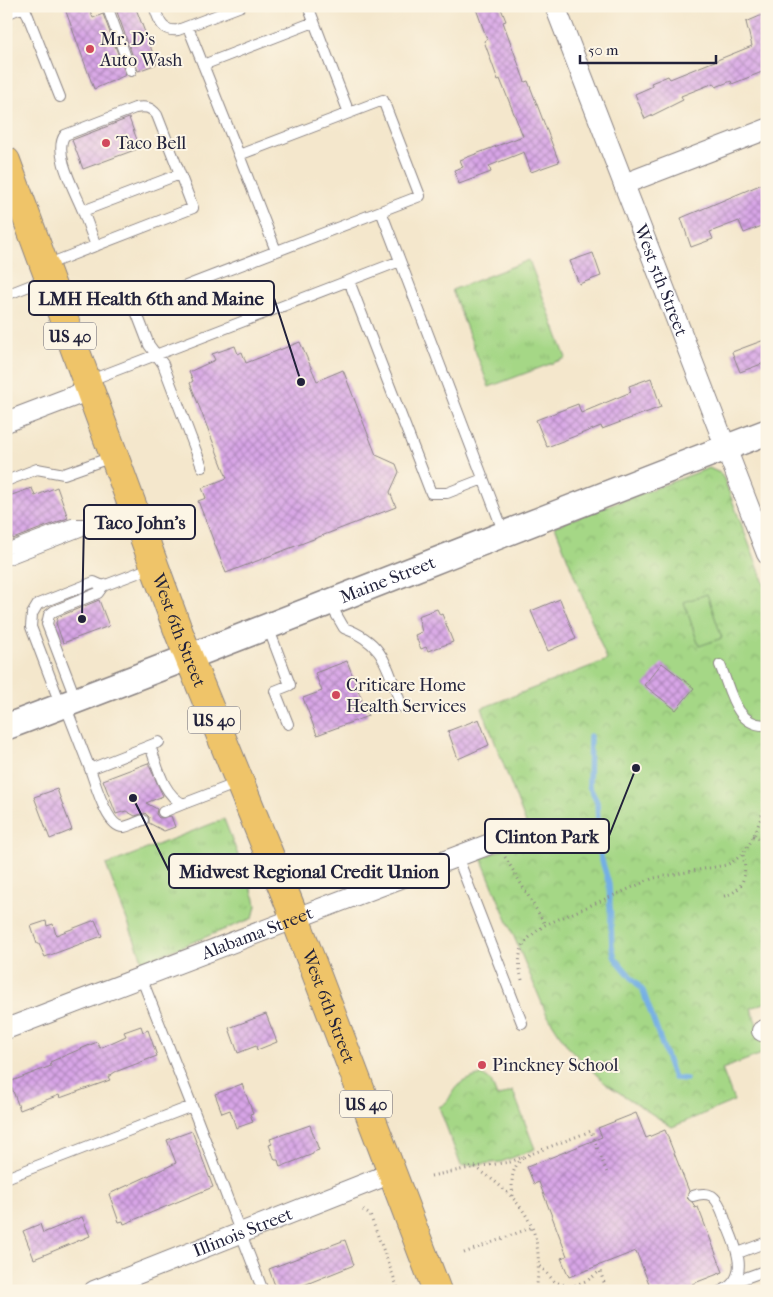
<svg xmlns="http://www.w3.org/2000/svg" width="773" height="1297" viewBox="0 0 773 1297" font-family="'IM FELL French Canon',serif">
	<defs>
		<pattern id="grass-tufts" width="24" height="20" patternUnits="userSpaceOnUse" patternTransform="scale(1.25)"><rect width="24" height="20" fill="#a5d786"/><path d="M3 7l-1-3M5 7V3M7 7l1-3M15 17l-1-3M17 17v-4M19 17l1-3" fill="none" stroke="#8eb875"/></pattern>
		<pattern id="park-crowns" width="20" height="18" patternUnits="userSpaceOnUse" patternTransform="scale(1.25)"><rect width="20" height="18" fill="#a5d786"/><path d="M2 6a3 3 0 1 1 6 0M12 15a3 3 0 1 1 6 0" fill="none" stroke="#8eb875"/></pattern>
		<pattern id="building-cross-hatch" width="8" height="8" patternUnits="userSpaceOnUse" patternTransform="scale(1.25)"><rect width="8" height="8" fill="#d8a5e7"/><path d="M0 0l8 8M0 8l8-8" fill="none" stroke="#af86bc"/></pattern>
	</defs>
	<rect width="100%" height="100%" fill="#fcf5e5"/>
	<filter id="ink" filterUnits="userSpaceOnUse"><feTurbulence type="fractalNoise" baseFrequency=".02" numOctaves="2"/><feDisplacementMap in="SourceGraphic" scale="10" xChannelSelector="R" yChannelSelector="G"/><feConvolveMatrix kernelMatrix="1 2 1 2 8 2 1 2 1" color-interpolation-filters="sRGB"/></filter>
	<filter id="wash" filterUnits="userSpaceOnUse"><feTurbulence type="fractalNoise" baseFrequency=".0096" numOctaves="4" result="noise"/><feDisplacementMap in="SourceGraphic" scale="20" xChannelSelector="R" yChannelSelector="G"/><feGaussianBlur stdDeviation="1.12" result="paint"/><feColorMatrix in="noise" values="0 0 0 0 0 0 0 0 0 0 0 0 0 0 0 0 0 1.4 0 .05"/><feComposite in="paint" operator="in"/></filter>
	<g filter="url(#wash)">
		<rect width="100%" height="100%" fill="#f4e7cc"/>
		<path fill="url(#grass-tufts)" stroke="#647c60" d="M529 260 566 358 489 387 452 290Z
			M224 819 255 899 256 906 253 918 143 962 106 865Z"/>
		<path fill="url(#park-crowns)" stroke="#647c60" d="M709 468 720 473 724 479 767 591V1002L751 1008 767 1052 722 1069 734 1101 672 1127 606 1084 568 1047 546 1013 481 858 516 844 512 835 528 829 482 708 607 660 555 526Z
			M482 1075 491 1081 497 1097 513 1091 535 1149 501 1162 461 1166 439 1107C450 1101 448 1099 454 1090 461 1080 471 1078 482 1075Z"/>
		<path fill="#a5d786" stroke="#647c60" d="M707 594 722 638 699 646 684 602Z"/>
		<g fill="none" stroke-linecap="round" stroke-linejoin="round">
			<path stroke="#73afe4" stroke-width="5.5" d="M590 736 589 786 597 802 599 839 598 847 609 884 612 946 615 958 643 991 674 1078 686 1079"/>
		</g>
		<g id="blocks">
			<path fill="url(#building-cross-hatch)" d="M64 6H88L93 18 103 14 126 75 94 89Z
				M123 6H135L157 64 138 71 116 9Z
				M475 6H500L506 21 503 22 525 82 528 81 559 162 531 172 524 152 489 166 491 172 459 184 454 170 463 167 460 160 523 136 500 79 498 80 484 41 487 39Z
				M767 13V81L762 72 732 84 731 81 716 87 714 83 681 96 683 100 645 119 635 94 653 86 651 83 668 76 670 79 752 46 746 22Z
				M129 118 140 148 83 169 72 140Z
				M767 182V224L744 233 739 221 710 232 713 239 691 247 681 218Z
				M593 253 601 276 579 284 570 261Z
				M767 339V362L740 372 732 352Z
				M300 342 317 381 343 370 376 455 396 464 399 472 390 492 396 507 226 573 198 501 206 498 202 488 227 478 190 383 193 381 189 372 215 360 212 354 235 346 238 354 242 352 246 363Z
				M651 378 661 407 602 429 601 426 547 447 536 420 578 404 581 413 631 392 629 386Z
				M57 487 68 518 13 539 6 522V497L32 488 35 496Z
				M560 599 576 639 548 651 531 611Z
				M99 600 109 626 63 643 56 623 58 617Z
				M437 609 440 615 442 614 453 642 428 651 426 647 421 649 415 635 422 632 418 616Z
				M347 661 368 716 317 735 303 698 322 691 315 673Z
				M662 663 694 688 676 710 644 685Z
				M479 719 489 745 458 759 448 731Z
				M148 763 163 796 146 803 157 809 156 814 159 818 171 816 175 827 164 831 149 823V817L145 813 135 816 126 811 116 814 103 780Z
				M57 789 72 830 50 839 34 797Z
				M95 920 102 936 45 957 39 944H37L31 926 46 921 47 926 53 924 56 935Z
				M266 1014 277 1042 257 1050 256 1046 238 1053 229 1028Z
				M141 1026 143 1032 148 1030 157 1056 115 1072 108 1077 110 1080 60 1098 59 1095 20 1110 10 1083 12 1081 51 1066 50 1062 97 1042 100 1048 126 1036 124 1032Z
				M242 1084 253 1113 250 1114 253 1122 236 1128 230 1110 222 1113 215 1094Z
				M636 1113 646 1138 665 1130 689 1191 687 1198 693 1203 695 1208 698 1207 723 1272 692 1284 695 1291H652L636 1251 569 1277 561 1258 567 1256 539 1182 534 1184 527 1167 602 1137 598 1128Z
				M310 1125 319 1150 313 1152V1154L280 1167 278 1160H275L269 1145 272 1144 270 1139Z
				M192 1131 213 1187 124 1224 123 1221 119 1222 109 1194 176 1163 167 1140Z
				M82 1217 90 1236 34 1259 23 1231 40 1224 43 1233Z
				M345 1240 354 1265 289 1291H277L269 1269Z"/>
		</g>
	</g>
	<g filter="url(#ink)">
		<use href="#blocks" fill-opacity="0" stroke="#8b8484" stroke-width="1"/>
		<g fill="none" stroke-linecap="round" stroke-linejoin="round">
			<defs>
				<path id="service" d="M24 6 60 97
					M107 6 131 71
					M154 6C159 20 161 32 178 30L241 6
					M308 6 349 113
					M6 14 26 6
					M188 27 239 155
					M203 65 314 22
					M83 211C76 193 52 152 65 135L135 108C145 106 151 107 157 115L180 174
					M381 211 504 533
					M46 265 193 208 180 174 83 211 96 246
					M349 281 431 493H447L483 479
					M6 295 47 279
					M88 381 400 261
					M202 467 163 364 149 345 134 306 420 196 383 100 239 155 276 251
					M6 481 37 469 64 474 112 457
					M6 549 72 524H93
					M6 560 134 510
					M329 602 344 628C386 643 387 669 402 707
					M268 627 290 685 275 691 288 724
					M720 665C730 688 735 727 767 725
					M76 700 47 624 49 615 54 611 98 593 103 586
					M65 705 90 769 159 742
					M61 706 31 627 32 614 38 604 94 582 103 586 153 567
					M150 746C158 767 162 793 183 804L238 783
					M90 769C95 782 107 829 124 827 130 826 137 822 143 820
					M163 812 183 804
					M457 856 522 1023
					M141 977 192 1106
					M6 1178 192 1106 263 1291
					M693 1196C699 1194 706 1193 712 1196 720 1202 723 1214 726 1223 735 1244 752 1279 721 1291
					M738 1253 767 1242
					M734 1282 767 1270"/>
				<g id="minor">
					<path id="s1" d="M555 6 767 554"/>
					<path d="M624 184 767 129"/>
					<path d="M6 422 90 390"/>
					<path id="s2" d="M6 1029 508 837"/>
					<path d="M762 1031 767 1029"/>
					<path id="s3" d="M94 1291 392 1173"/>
				</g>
				<g id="tertiary">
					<path id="s4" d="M6 727C261 631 513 529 767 432"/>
				</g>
				<g id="trunk">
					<path id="s5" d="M6 161 179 633 295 918 437 1291"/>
				</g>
			</defs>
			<use href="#service" stroke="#8b8484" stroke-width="12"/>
			<use href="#minor" stroke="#8b8484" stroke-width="22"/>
			<use href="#tertiary" stroke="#8b8484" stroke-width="28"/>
			<use href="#trunk" stroke="#8b8484" stroke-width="30"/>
			<path stroke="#8b8484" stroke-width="3" stroke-dasharray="1 4" stroke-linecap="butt" d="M753 836 767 842
				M505 857 545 924
				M724 896C745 891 747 873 743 855
				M522 980C515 951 522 941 545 925L654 878 726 865C751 855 758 825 767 801
				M475 1167 510 1162 591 1131 607 1173
				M431 1176 475 1167C524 1201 546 1228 536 1291
				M513 1196C511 1181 511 1168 523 1158
				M363 1210 370 1215 399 1291
				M464 1253 533 1227
				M540 1266 555 1282 568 1286
				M561 1291 588 1280 600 1271 607 1291"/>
			<use href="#service" stroke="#fff" stroke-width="10"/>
			<use href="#minor" stroke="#fff" stroke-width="20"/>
			<use href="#tertiary" stroke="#fff" stroke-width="25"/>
			<use href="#trunk" stroke="#efc469" stroke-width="28"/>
		</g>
	</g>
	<g fill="#d1495b" stroke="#fcf5e5" stroke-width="2">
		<circle cx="90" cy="49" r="5"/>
		<circle cx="106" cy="143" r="5"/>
		<circle cx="336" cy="695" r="5"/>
		<circle cx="482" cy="1065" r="5"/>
	</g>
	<g text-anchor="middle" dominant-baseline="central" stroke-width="4" stroke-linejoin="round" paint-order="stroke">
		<g fill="#fcf5e5" stroke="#63616e" stroke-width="1">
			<rect x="44" y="322.5" width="52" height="27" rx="4"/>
			<rect x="188" y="706.5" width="52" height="27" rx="4"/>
			<rect x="340" y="1090.5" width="52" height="27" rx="4"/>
		</g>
		<g font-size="16" font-weight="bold" fill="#22223b">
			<text x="70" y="336">US 40</text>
			<text x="214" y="720">US 40</text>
			<text x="366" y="1104">US 40</text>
		</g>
		<g font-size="18" fill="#22223b" stroke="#fcf5e5" text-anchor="start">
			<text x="100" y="39">Mr. D's<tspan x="100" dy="21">Auto Wash</tspan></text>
			<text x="116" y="143">Taco Bell</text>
			<text x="346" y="685">Criticare Home<tspan x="346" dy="21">Health Services</tspan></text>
			<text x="492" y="1065">Pinckney School</text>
		</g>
		<g font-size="18" fill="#22223b" stroke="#fcf5e5">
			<text stroke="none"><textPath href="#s1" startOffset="294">West 5th Street</textPath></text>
			<text stroke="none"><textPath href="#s4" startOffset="409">Maine Street</textPath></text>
			<text stroke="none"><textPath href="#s5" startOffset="500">West 6th Street</textPath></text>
			<text stroke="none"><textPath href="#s2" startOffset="269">Alabama Street</textPath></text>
			<text stroke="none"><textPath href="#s5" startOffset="905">West 6th Street</textPath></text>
			<text stroke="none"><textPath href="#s3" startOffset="160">Illinois Street</textPath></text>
		</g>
	</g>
	<path fill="none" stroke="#22223b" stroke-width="2" d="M301 382L274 298M82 619L84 522M636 768L609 836M133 798L169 871"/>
	<g fill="#22223b" stroke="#fcf5e5" stroke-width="2">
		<circle cx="301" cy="382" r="5"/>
		<circle cx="82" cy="619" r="5"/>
		<circle cx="636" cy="768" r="5"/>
		<circle cx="133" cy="798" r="5"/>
	</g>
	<g fill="#fcf5e5" stroke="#22223b" stroke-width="2">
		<rect x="29" y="281" width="245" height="34" rx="5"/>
		<rect x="84" y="505" width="111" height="34" rx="5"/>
		<rect x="485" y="819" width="124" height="34" rx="5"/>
		<rect x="169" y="854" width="280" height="34" rx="5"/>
	</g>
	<g font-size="19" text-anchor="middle" font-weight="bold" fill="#22223b">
		<text x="151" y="305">LMH Health 6th and Maine</text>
		<text x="140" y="529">Taco John's</text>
		<text x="547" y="843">Clinton Park</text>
		<text x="309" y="878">Midwest Regional Credit Union</text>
	</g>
	<rect width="773" height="1297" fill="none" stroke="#fcf5e5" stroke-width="25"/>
	<path d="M580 55v8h136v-8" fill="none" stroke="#22223b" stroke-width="2.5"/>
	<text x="588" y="55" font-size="15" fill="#22223b" stroke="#fcf5e5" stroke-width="4" paint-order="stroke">50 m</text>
</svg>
